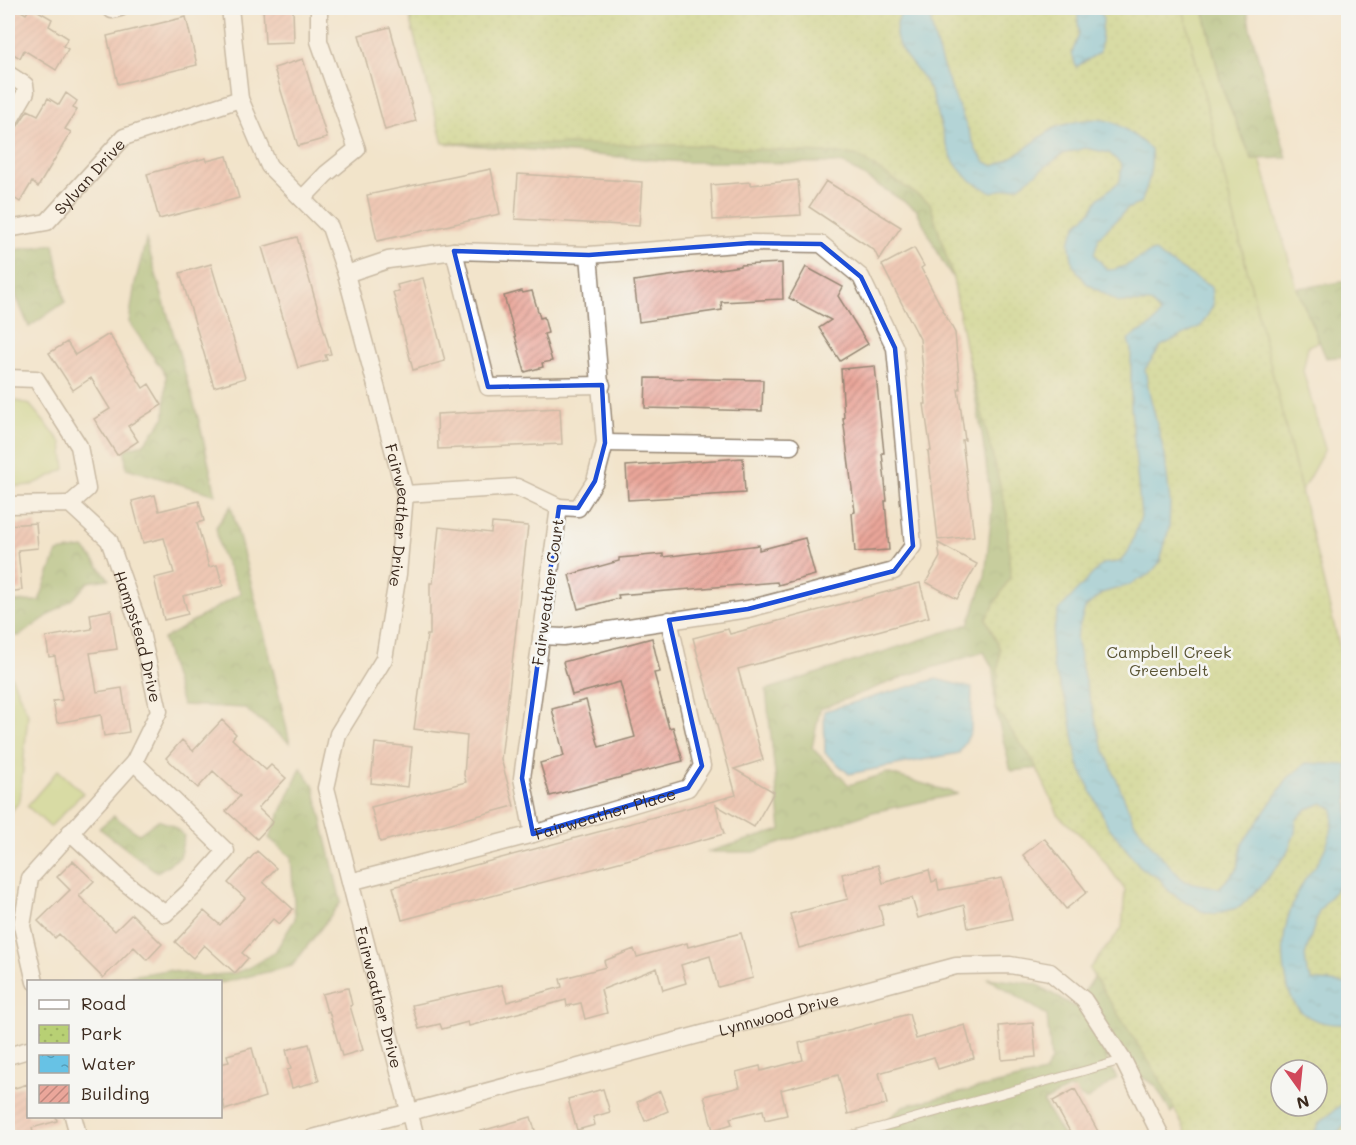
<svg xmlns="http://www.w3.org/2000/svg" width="1356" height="1145" viewBox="0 0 1356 1145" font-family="Mali,sans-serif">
	<defs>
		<pattern id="forest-crowns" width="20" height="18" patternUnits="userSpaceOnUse" patternTransform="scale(1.5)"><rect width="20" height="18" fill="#92b266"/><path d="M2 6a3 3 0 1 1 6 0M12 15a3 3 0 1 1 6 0" fill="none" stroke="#789153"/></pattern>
		<pattern id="park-dots" width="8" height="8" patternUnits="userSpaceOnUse" patternTransform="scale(1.5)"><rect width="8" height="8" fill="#b8d074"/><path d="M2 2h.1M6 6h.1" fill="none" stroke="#9fb364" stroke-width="1.8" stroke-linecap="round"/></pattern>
		<pattern id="water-ripples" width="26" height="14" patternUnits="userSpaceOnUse" patternTransform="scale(1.5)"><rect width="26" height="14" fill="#67c2e5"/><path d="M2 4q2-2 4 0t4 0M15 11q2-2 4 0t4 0" fill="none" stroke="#569eb9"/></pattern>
		<pattern id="building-hatch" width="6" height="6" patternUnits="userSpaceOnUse" patternTransform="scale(1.5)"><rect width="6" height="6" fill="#eaa69a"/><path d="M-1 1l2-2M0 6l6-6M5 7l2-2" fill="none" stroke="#bf877d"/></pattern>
	</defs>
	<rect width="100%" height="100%" fill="#f6f6f2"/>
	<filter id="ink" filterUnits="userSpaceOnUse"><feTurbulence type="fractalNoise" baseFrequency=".0167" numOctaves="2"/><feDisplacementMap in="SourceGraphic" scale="12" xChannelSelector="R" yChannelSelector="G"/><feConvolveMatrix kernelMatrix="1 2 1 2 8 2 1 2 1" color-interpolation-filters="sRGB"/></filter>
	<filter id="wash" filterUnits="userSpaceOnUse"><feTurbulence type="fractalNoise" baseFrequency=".008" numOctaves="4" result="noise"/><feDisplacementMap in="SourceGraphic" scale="24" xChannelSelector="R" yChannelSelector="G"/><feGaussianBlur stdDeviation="1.35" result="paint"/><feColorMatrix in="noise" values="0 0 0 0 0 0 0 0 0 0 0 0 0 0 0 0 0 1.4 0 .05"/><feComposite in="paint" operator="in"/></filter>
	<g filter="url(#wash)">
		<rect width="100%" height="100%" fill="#f2e4cb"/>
		<path fill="#b8d074" stroke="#7a7d49" stroke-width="1.5" d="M1112 8H1203L1223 91 1252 159H1260L1297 288 1319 342 1308 346 1303 371 1325 449 1301 492Z
			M8 398 30 405 62 443 65 469 32 485 8 487Z
			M8 669 28 714 20 801 8 815Z
			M58 770 83 793 50 827 27 806Z"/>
		<path fill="url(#forest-crowns)" stroke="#666e42" stroke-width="1.5" d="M410 8 932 122 1078 764 1011 771 995 708 993 669 984 652 911 674 820 709 812 748 849 785 887 773 958 794 873 812 754 852H707L781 830 766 690 969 624 985 577 992 510 982 434 953 278 942 261 916 209 843 163 683 162 443 143 411 24Z
			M1203 8H1247L1250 28 1287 158 1252 159 1223 91Z
			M146 240 199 421 216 495 126 468 125 449 144 444 165 417 166 375 129 322 135 283Z
			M54 244 65 302 29 327 13 289 8 288V251Z
			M1348 281V356L1326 358 1297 288Z
			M231 506 269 652 290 743 244 708 182 705 163 639 241 593 220 551 216 527Z
			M84 548 109 579 88 582 75 597 19 636 8 635V602L39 601 57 552Z
			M301 768 314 786 341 902 292 966 221 983 220 982H90L168 970 201 976 235 973 250 967 275 952 295 919 291 857 269 838Z
			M114 816 139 834 158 820 174 826 184 836 180 857 157 872 99 828Z
			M1102 966 1246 1012 1171 1113 1155 1085 1104 1055 1117 1078 1086 1100 1070 1088 1043 1102 1064 1137 858 1138 872 1134 903 1106 1044 1073 1051 1060 1047 1015 987 978 1036 984 1074 1007Z"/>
		<path fill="url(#park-dots)" stroke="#7a7d49" stroke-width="1.5" fill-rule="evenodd" d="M410 8H1183L1348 682V1137H1188L1160 1079 1089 969 1122 928 1125 890 1095 848 1059 816 1034 762 995 708 1000 649 986 619 1010 577 1007 513 965 345 953 278 930 203 856 155 689 145 443 143 411 24ZM1281 1070H1317V1106H1281Z"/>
		<path fill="url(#water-ripples)" stroke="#517682" stroke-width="1.5" d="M902 8H929C934 57 959 104 976 150L985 162 994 166C1020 156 1031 142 1053 129 1058 126 1065 125 1071 123 1111 112 1121 126 1151 149 1153 169 1148 185 1141 203L1127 209 1099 237 1094 254 1107 270C1126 270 1138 257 1154 251L1166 260 1211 287 1213 306 1201 326 1161 346 1145 369 1149 392 1165 456 1170 502 1169 528 1160 562 1150 574 1129 585 1102 593 1085 608 1076 637 1084 677 1102 744 1133 820 1151 845 1184 881 1219 888 1237 869 1242 844 1287 779 1306 763 1348 765V865L1340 884 1319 911 1305 955 1307 973 1312 980 1348 984V1024C1320 1026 1295 1017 1288 988 1279 947 1283 917 1304 881 1308 874 1314 869 1318 862 1328 844 1334 830 1333 809L1323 803 1307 809 1296 820 1295 833 1286 855 1263 884 1240 907 1215 914 1201 911 1193 905 1186 903 1169 891 1159 878 1142 869 1108 826 1078 764 1069 710 1053 667 1051 643 1058 611 1102 564 1119 562 1128 553 1141 517 1131 407V349L1128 340C1142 327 1151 332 1160 313L1151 303 1118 302 1086 283 1073 265 1069 242 1078 223 1091 211 1099 198 1120 181 1122 165 1109 153 1085 148 1063 154 1019 186 992 192C933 168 950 120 923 78 913 64 899 53 896 35 895 27 900 15 902 8Z
			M1077 8H1099L1103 19 1100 52 1076 67 1072 53 1079 34Z
			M936 679 972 688 971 732 959 753 849 774 825 753 824 711Z
			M1348 1099V1122L1336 1134 1338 1137H1311L1320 1122Z"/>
		<g id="blocks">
			<path fill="url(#building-hatch)" d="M8 8H16L26 14 30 8H33L52 19 49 26 68 38 63 46 68 49 56 70 24 50 20 58 8 51Z
				M263 8H293L294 42 265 43Z
				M186 17 197 65 118 84 107 36Z
				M390 27 416 121 385 130 359 35Z
				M303 59 327 138 298 146 274 68Z
				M66 93 77 101 73 108 77 110 65 129 71 132 38 187 32 182 20 202 8 194V141L28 110 38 115 48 98 59 105Z
				M227 156 239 198 159 219 147 174 206 158 207 161Z
				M491 169 500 214 377 241 367 195Z
				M518 174 642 182 639 226 515 219Z
				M798 180 801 215 713 220 711 185 751 182V185Z
				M826 181 901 227 879 260 874 250 809 207Z
				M297 237 331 354 325 355 327 360 298 368 262 247Z
				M914 248 924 266 921 268 955 333 960 389H958L965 440H962L974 536 938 540 928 451H931L924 404H926L920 339 882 265Z
				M782 263 783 299 721 302 722 310 639 322 634 281 740 266V265Z
				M211 264 245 378 214 387 180 273Z
				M806 267 843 287 838 296 868 344 840 361 819 328 831 320 789 298Z
				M423 278 445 361 413 370 393 292 399 291 397 285Z
				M522 291 523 293 532 291 540 318 544 317 548 333 544 334 552 361 542 363 543 367 525 372 504 296Z
				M109 334 143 388 149 384 162 405 128 426 138 441 117 455 94 419 110 409 91 378 73 390 49 353 67 342 75 355Z
				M875 366 884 453H882L887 501H885L889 550 855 552 852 513 855 512 843 418H844L841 369Z
				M646 378 763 380 762 411 645 408Z
				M560 408 562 444 438 449 437 414Z
				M743 458 745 493 628 500 626 466Z
				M155 495 159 511 199 501 204 521 197 523 209 567 217 565 223 586 183 596 188 614 164 620 154 578 174 573 164 538 143 543 132 501Z
				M36 523 38 548 18 550 22 590 8 592V525Z
				M492 523 528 526 501 759 514 806 380 842 371 807 466 782 464 775 467 736 414 729 427 635H430V583H433L439 527 491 533Z
				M805 538 815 575 778 585 777 582 618 595 619 598 578 609 569 575 619 561V558L663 554V557L759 545V550Z
				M938 543 977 564 957 599 926 582 940 557Z
				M920 583 929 617 738 669 763 760 734 769 774 792 754 827 716 805 724 834 402 920 393 887 736 795 693 638 728 629 730 634Z
				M111 610 117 649 90 653 97 692 122 688 129 732 104 736 101 715 57 723 53 701 62 700 55 656 49 657 46 637 92 629 90 614Z
				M652 638 660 672 654 673 669 728 673 727 683 761 550 796 540 763 564 756 552 709 586 700 599 747 635 737 620 682 572 695 563 662Z
				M222 720 236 734 232 739 266 770 271 765 286 778 258 808 273 822 257 839 226 811 240 796 213 771 198 788 166 758 182 740 193 751Z
				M375 743 412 747 408 787 371 783Z
				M1044 838 1087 892 1066 909 1023 855Z
				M257 851 276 868 263 882 293 909 279 924 273 919 242 953 248 958 235 973 204 945 193 958 175 942 204 911 220 925 245 898 228 883Z
				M73 861 94 881 79 896 115 931 132 914 162 944 147 960 134 947 103 978 59 934 55 938 38 921 70 890 57 877Z
				M878 865 883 883 929 870 932 882 937 880 939 890 1002 878 1012 919 968 928 964 905 918 918 912 898 879 906 884 925 799 948 790 914 848 899 842 874Z
				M741 933 753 978 718 987 710 956 681 965 686 983 663 990 657 968 601 990 607 1013 585 1019 581 1003 567 1006 566 1000 469 1026 468 1022 442 1029 440 1024 419 1029 412 1005 502 985 507 1002 562 987 560 979 606 967 604 961 634 949 637 957 687 943 688 947Z
				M348 988 352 1005 350 1006 363 1050 342 1056 329 1011 327 1012 322 994Z
				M909 1014 916 1039 965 1025 974 1058 938 1069 934 1057 879 1073 887 1104 848 1114 838 1075 781 1090 787 1115 765 1120 763 1110 730 1118 732 1124 713 1130 704 1096 740 1087 736 1072 760 1066 761 1071 803 1060 799 1043Z
				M1033 1023 1036 1057 1002 1060 999 1026Z
				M309 1044 319 1081 292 1088 287 1070 291 1069 286 1050Z
				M252 1048 265 1097 225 1110 223 1101 220 1102V1064L229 1062 227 1055Z
				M28 1084V1116H56L57 1121 32 1128 34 1137H15L8 1112V1090Z
				M603 1089 610 1112 593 1117 595 1125 577 1130 568 1099Z
				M1075 1089 1101 1137H1073L1053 1101Z
				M660 1091 668 1111 645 1121 637 1102Z
				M531 1117 537 1137H474V1133Z"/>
		</g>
	</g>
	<g filter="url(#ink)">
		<use href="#blocks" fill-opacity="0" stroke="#968774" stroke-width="1.5"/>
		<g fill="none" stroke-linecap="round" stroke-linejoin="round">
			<defs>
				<path id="lane" d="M842 1138 1123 1060"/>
				<g id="street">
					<path id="s1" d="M230 8 240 99 269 166 330 227 346 274 405 494 398 574 384 659 338 734 326 788 416 1138"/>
					<path d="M112 10 120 8"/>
					<path d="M8 74 25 85 26 92 8 123"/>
					<path d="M302 199 326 174 357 149 319 41V8"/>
					<path id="s2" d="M8 229 47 222 124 137 240 99"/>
					<path d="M454 251 488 387 602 385"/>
					<path d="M346 274 388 260 454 251 589 255 751 243 821 244 861 277 895 348 913 546 894 571 748 609 563 637 541 636"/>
					<path d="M8 378 36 379 79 446 87 489 70 504"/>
					<path d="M605 443 791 446"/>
					<path d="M405 494 517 487 559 507 522 778 533 834"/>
					<path id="s3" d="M8 505 70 504 109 540 140 628 159 711 134 762 30 878 22 926 35 982"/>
					<path d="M559 507 578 508 595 481 605 443 589 255"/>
					<path d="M70 832 123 881 165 914 195 886 226 851 134 762"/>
					<path id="s4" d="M350 882 533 834 688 788 702 766 669 620"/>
					<path d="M8 1056 28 1050"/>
					<path d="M73 1116 79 1138"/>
					<path id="s5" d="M313 1138 956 966 1010 965 1050 972 1084 1000 1123 1060 1162 1138"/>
				</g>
			</defs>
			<use href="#lane" stroke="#968774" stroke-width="10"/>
			<use href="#street" stroke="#968774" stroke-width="19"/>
			<use href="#lane" stroke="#fff" stroke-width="8"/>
			<use href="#street" stroke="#fff" stroke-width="16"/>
		</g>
	</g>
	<path d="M0 0H1356V1145H0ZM751 243 821 244 861 277 895 348 913 546 894 571 748 609 669 620 702 766 688 788 533 834 522 778 559 507 578 508 595 481 605 443 602 385 488 387 454 251 589 255Z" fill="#f2e4cb" fill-opacity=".55" fill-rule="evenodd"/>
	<path fill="none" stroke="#1d4ed8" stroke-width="4.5" stroke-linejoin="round" d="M751 243 821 244 861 277 895 348 913 546 894 571 748 609 669 620 702 766 688 788 533 834 522 778 559 507 578 508 595 481 605 443 602 385 488 387 454 251 589 255Z"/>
	<g text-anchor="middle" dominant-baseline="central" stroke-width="5" stroke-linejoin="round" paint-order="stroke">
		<g font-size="16" fill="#3b2a1e" stroke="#f6f6f2">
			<text stroke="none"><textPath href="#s2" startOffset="102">Sylvan Drive</textPath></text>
			<text stroke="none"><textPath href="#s1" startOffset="549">Fairweather Drive</textPath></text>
			<text transform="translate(547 592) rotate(-82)">Fairweather Court</text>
			<text stroke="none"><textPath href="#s3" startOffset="216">Hampstead Drive</textPath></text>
			<text stroke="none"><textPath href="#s4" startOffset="264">Fairweather Place</textPath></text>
			<text stroke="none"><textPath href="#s1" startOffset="1054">Fairweather Drive</textPath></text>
			<text stroke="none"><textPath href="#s5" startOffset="482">Lynnwood Drive</textPath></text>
		</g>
		<g font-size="16" fill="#5a5434" stroke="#f6f6f2">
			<text x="1169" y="651">Campbell Creek<tspan x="1169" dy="18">Greenbelt</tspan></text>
		</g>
	</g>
	<rect width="1356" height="1145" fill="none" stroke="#f6f6f2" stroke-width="30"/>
	<rect x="27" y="980" width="195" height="138" fill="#f6f6f2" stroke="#aba49d" stroke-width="1.5"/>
	<rect x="39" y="1000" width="30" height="9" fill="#ffffff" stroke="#aba49d" stroke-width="1.5"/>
	<text x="81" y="1010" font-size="18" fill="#3b2a1e">Road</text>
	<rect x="39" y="1025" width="30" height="18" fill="url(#park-dots)" stroke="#aba49d" stroke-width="1.5"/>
	<text x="81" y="1040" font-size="18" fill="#3b2a1e">Park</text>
	<rect x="39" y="1055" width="30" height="18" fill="url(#water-ripples)" stroke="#aba49d" stroke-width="1.5"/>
	<text x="81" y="1070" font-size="18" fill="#3b2a1e">Water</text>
	<rect x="39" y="1085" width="30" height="18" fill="url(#building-hatch)" stroke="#aba49d" stroke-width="1.5"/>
	<text x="81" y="1100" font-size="18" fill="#3b2a1e">Building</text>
	<g transform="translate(1299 1088) rotate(165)"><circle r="28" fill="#f6f6f2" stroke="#aba49d" stroke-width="1.5"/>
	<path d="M0-4.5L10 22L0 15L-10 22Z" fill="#d1495b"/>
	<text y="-9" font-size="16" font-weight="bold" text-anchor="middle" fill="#3b2a1e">N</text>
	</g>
</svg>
